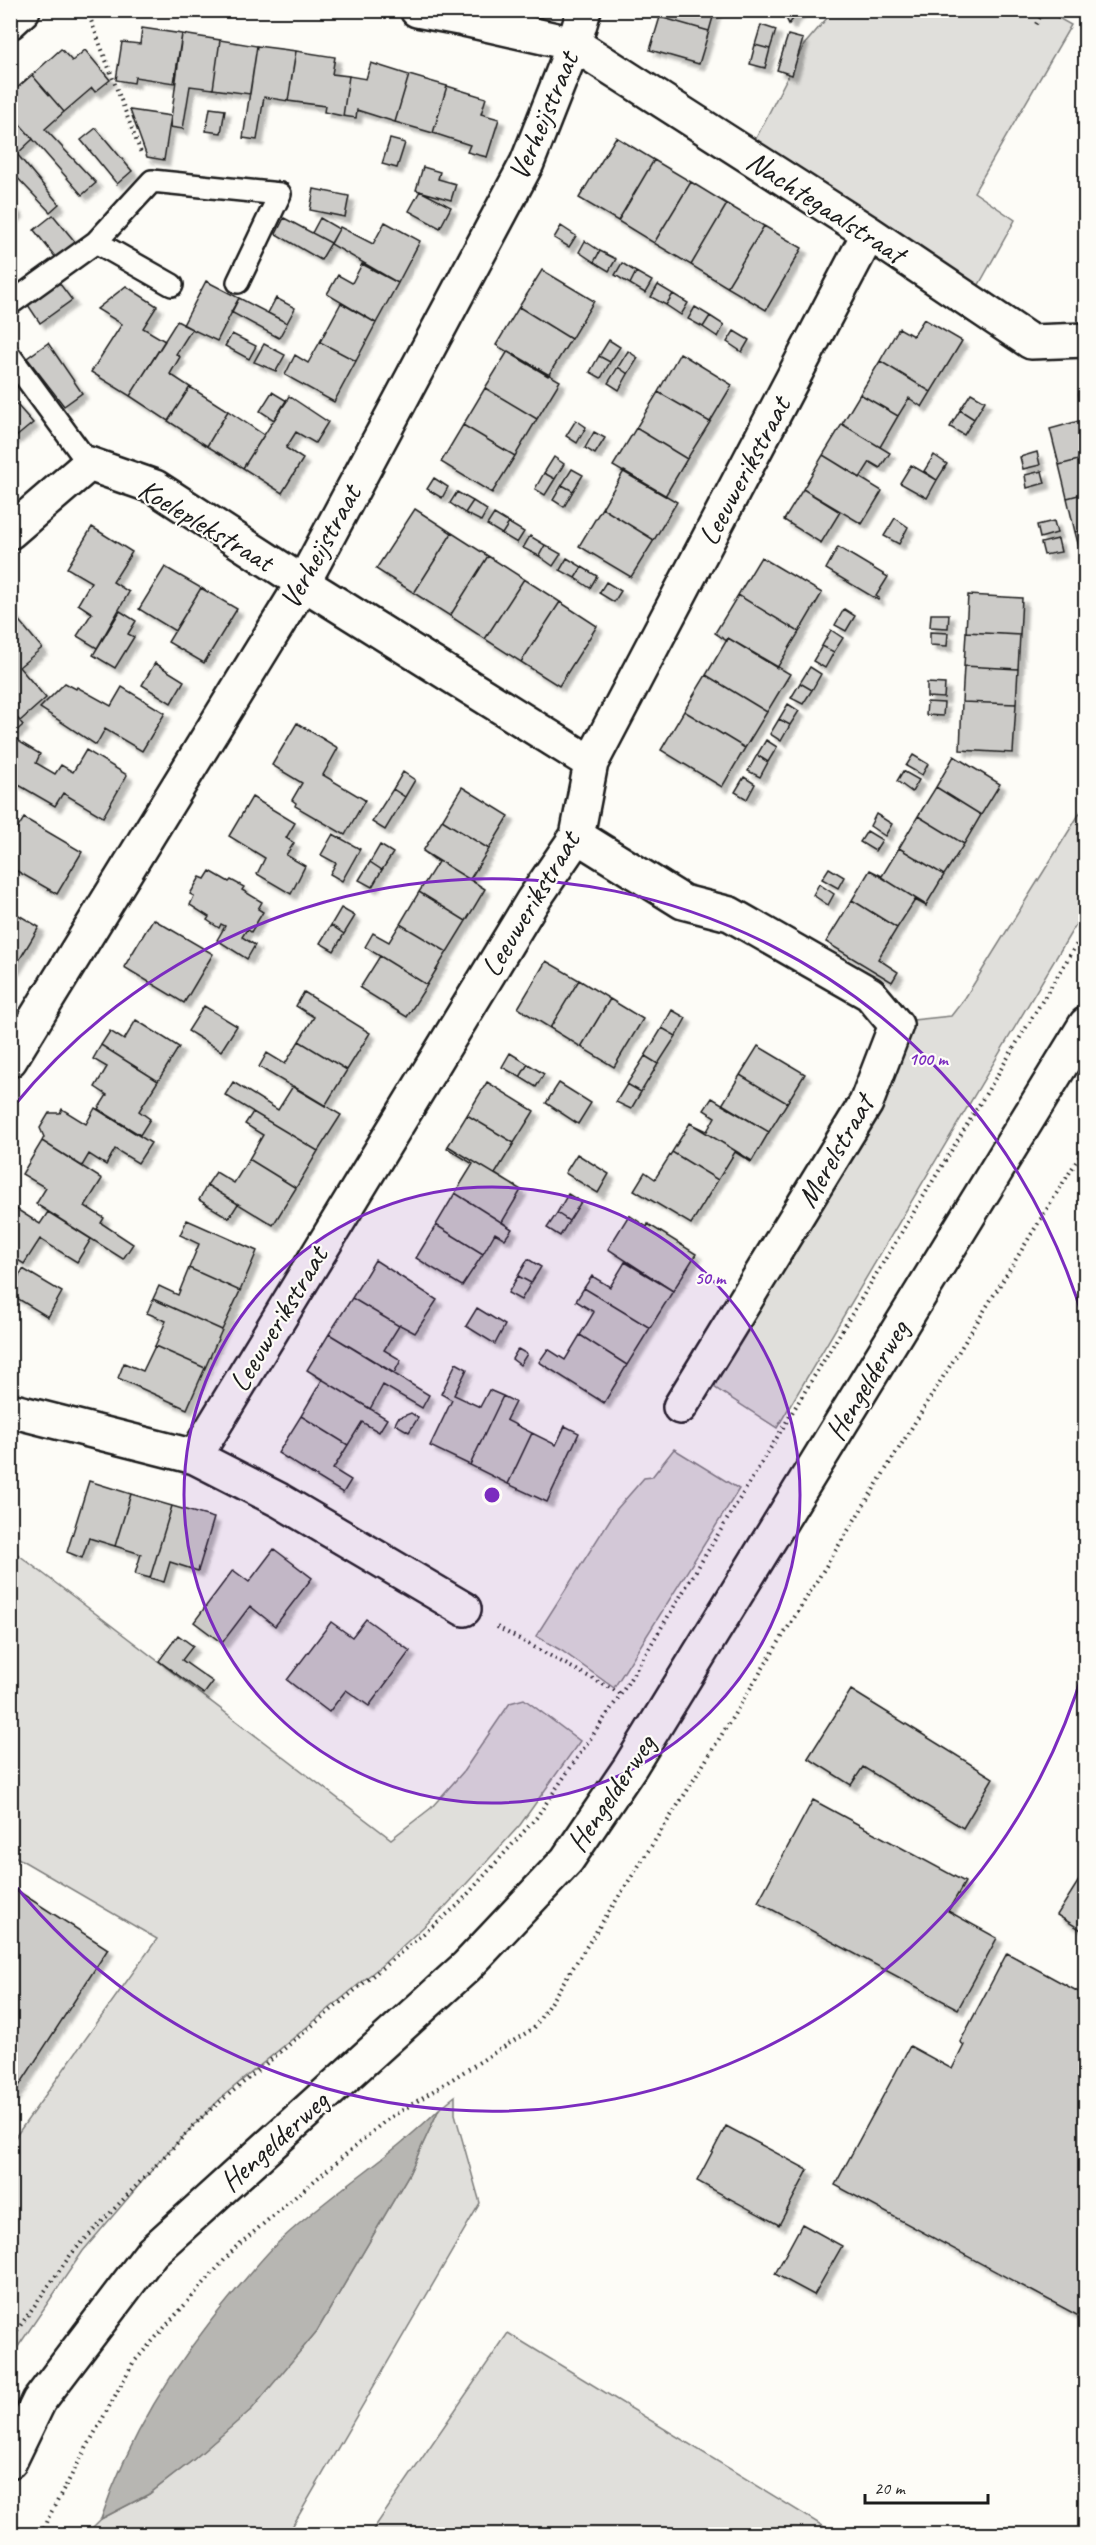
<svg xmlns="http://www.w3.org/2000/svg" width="1096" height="2545" viewBox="0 0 1096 2545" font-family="Caveat,sans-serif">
	<defs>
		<filter id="shadow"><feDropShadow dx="5.5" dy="5.5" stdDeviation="1.5" flood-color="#0004"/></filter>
	</defs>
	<rect width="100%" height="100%" fill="#fdfcf7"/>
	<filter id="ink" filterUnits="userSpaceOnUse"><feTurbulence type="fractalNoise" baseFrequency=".0167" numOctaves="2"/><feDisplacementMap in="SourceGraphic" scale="12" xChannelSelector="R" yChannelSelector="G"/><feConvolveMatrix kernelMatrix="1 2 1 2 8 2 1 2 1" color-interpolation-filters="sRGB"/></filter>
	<g filter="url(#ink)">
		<path fill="#e0dfdb" stroke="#7e7e7c" stroke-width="1.5" d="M833 11H1046L1071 25 974 192 1015 220 976 290 751 148 804 45Z
			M1085 805V909L777 1428 715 1388 717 1372 855 1152 891 1086 896 1055 894 1022 951 1016 965 998Z
			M674 1449 739 1489 614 1688 562 1651 536 1636 616 1510 644 1478 652 1477Z
			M11 1549 391 1839 431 1808 463 1772 510 1703 524 1699 580 1741 520 1825 446 1906 381 1966 223 2096 163 2157 83 2251 11 2357V2143L157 1939 11 1854Z
			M455 2096V2114L480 2203 288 2534H86L101 2519 149 2494 193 2460 252 2408 317 2331 409 2174 439 2109Z
			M508 2333 836 2534H370Z"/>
		<path fill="#b7b6b2" stroke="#797876" stroke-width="1.5" d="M439 2109 409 2174 317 2331 252 2409 193 2460 149 2494 101 2519C129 2435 179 2357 236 2290 251 2273 265 2254 282 2239 332 2192 391 2157 439 2109Z"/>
		<path fill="#cccbc8" stroke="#1c1c1c" stroke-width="1.5" filter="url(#shadow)" d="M662 10H715L709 31 660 17Z
			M782 10H800L789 24Z
			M660 17 709 31 699 64 650 50Z
			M761 25 776 30 770 49 755 45Z
			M142 28 182 34 174 83 135 77 134 83 116 80 122 42 140 44Z
			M182 34 220 40 213 89 190 86 183 129 170 127Z
			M788 35 803 39 792 75 777 70Z
			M220 40 257 46 250 94 213 89Z
			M755 45 770 49 765 68 750 64Z
			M257 46 296 51 288 101 264 97 257 140 243 138Z
			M61 49 72 61 85 50 110 80 95 92 92 88 64 112 32 75Z
			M296 51 335 57 332 74 349 76 343 116 324 112 325 106 288 101Z
			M371 63 409 75 395 122 357 110 356 118 343 116 349 76 366 79Z
			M32 75 64 112 45 129 96 183 82 195 10 113V94Z
			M409 75 447 86 433 133 395 122Z
			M447 86 486 98 481 114 499 119 487 157 467 152 470 145 433 133Z
			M210 108 225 110 221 133 206 131Z
			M130 110 171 116 164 160 147 157Z
			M10 113 33 139 17 154 59 204 50 212 10 170Z
			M96 128 132 171 117 184 81 140Z
			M616 137 654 160 618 221 579 198Z
			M390 139 405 143 397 168 382 164Z
			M654 160 691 182 654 243 618 221Z
			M423 167 440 172 438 179 456 184 451 200 416 190Z
			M691 182 727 204 691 265 654 243Z
			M314 189 349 196 345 217 310 210Z
			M420 191 451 207 440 228 409 211Z
			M10 203 18 212 10 218Z
			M727 204 764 226 727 287 691 265Z
			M53 215 76 243 57 259 34 230Z
			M284 218 331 243 321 260 276 234Z
			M320 218 339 229 331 243 312 233Z
			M385 222 420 241 398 283 331 244 340 227 373 244Z
			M561 226 576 236 569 247 554 238Z
			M764 226 802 248 766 310 727 287Z
			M585 241 600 251 594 262 579 252Z
			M600 251 616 259 609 271 594 262Z
			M622 263 636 272 630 284 615 275Z
			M362 264 398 283 376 323 327 294 338 275 352 283Z
			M542 270 594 301 571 339 519 307Z
			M636 272 652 281 645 293 630 284Z
			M57 280 72 300 40 323 26 302Z
			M206 281 239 298 217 341 183 325Z
			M658 285 673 294 666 305 651 297Z
			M126 286 157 306 143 328 165 341 130 396 91 372 122 324 97 309Z
			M673 294 688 303 681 315 666 305Z
			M239 298 287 323 279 338 231 312Z
			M276 298 295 308 287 323 268 313Z
			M341 303 376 323 356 361 320 342Z
			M519 307 571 339 548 376 496 345Z
			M695 307 710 316 703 327 688 319Z
			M710 316 724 325 718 337 703 327Z
			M924 319 962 341 931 392 880 361 899 328 913 336Z
			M177 321 192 329 176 354 180 357 170 374 190 387 168 421 130 396Z
			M734 331 749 340 742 352 727 342Z
			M232 334 256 346 249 359 225 346Z
			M609 340 620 347 610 362 599 356Z
			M320 342 356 361 334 402 285 375 295 355 308 363Z
			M48 343 82 393 64 406 27 358Z
			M264 344 285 355 276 371 254 362Z
			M508 351 560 381 537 419 485 388Z
			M628 351 638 358 628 374 618 367Z
			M680 353 732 385 710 422 658 392Z
			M599 356 610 362 601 378 590 372Z
			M880 361 931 392 922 407 909 398 898 416 860 394Z
			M618 367 628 374 619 390 608 383Z
			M190 387 228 411 207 446 168 421Z
			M485 388 537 419 515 456 463 425Z
			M272 392 287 401 274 420 260 411Z
			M658 392 710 422 687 459 636 428Z
			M971 393 985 401 974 419 960 410Z
			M1086 393V418L1079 394Z
			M860 394 898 416 880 447 842 424Z
			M289 396 328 422 315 443 296 432 286 448 303 459 282 493 243 468Z
			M10 397 33 423 10 442Z
			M960 410 974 419 964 435 950 427Z
			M228 411 264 435 243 468 207 446Z
			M1086 419V458L1059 465 1050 429Z
			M576 420 586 427 577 443 566 436Z
			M842 424 890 453 880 468 870 462 860 478 823 455Z
			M463 425 515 456 492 493 441 462Z
			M636 428 687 459 665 496 613 466Z
			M594 432 605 438 595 454 585 448Z
			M1037 452 1040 465 1023 469 1020 457Z
			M823 455 882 491 862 524 803 489Z
			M934 455 947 464 937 480 924 471Z
			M554 457 564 464 555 479 544 473Z
			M1086 458V493L1067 498 1059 465Z
			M911 465 937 480 927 498 900 483Z
			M572 469 583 475 573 491 562 485Z
			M624 471 677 502 654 540 602 508Z
			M1042 471 1045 483 1027 488 1025 475Z
			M544 473 555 479 545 495 535 489Z
			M434 478 448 487 442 498 427 489Z
			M562 485 573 491 564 507 553 500Z
			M803 489 840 512 821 543 784 520Z
			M457 492 473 501 465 513 450 503Z
			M1086 493V529L1075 532 1067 498Z
			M473 501 487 510 481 521 465 513Z
			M602 508 654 540 631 577 579 546Z
			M415 509 452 533 414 593 376 569Z
			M494 514 509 523 502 534 487 525Z
			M895 518 908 527 899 544 884 536Z
			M1054 521 1057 533 1040 538 1037 525Z
			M509 523 524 532 517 543 502 534Z
			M92 527 132 552 113 582 129 592 97 648 77 636 92 613 78 604 91 582 67 568Z
			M1086 529V573L1075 532Z
			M452 533 488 556 450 616 414 593Z
			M530 536 545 545 539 556 523 548Z
			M1058 539 1061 552 1044 555 1041 543Z
			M545 545 561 554 553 566 539 556Z
			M838 547 888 577 876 596 879 598 878 600 826 569Z
			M488 556 524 579 485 639 450 616Z
			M761 557 822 593 799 632 738 595Z
			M567 558 582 567 575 578 560 570Z
			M165 567 201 588 175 631 139 609Z
			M582 567 597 576 590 588 575 578Z
			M524 579 560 602 521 662 485 639Z
			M606 582 621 591 614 602 599 593Z
			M201 588 237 609 204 663 168 642Z
			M738 595 799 632 777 668 728 638 727 641 715 633Z
			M968 595 1022 598 1020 635 966 632Z
			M560 602 597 626 559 686 521 662Z
			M844 609 855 616 846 631 835 625Z
			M10 610 42 648 19 667 46 698 20 721 10 710Z
			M120 611 136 621 128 634 134 637 115 668 93 655Z
			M931 614H949L948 628 930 627Z
			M831 630 843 638 834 652 822 646Z
			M930 632 948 633 947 646 930 645Z
			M966 632 1020 635 1018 669 964 666Z
			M728 638 790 674 767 712 706 675Z
			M822 646 834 652 825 668 813 661Z
			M155 663 184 681 171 703 142 685Z
			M964 666 1018 669 1016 704 962 702Z
			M810 667 821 674 812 690 800 683Z
			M706 675 767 712 745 748 684 711Z
			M65 683 76 689 77 687 111 706 122 687 165 713 142 751 105 729 96 745 40 708Z
			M800 683 812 690 803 704 791 698Z
			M927 683 945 684 944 698 927 697Z
			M927 702 944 703 943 716 926 715Z
			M962 702 1016 704 1013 753 960 750Z
			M788 704 799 711 790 725 779 719Z
			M10 710 23 725 12 735 10 733Z
			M684 711 745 748 722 787 661 750Z
			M779 719 790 725 781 741 770 734Z
			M297 723 338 748 323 775 365 800 345 835 295 806 296 803 292 800 302 783 272 765Z
			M10 739 14 742 15 739 40 754 36 763 55 774 61 765 73 772 86 750 127 775 103 817 63 793 55 806 10 780Z
			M766 740 777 747 768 762 757 755Z
			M757 755 768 762 760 777 748 771Z
			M913 755 928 764 922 775 906 766Z
			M954 756 1000 784 981 815 936 787Z
			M903 771 919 780 912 792 897 781Z
			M403 772 415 780 405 797 393 789Z
			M744 777 755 784 747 799 735 792Z
			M462 787 509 816 489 849 442 820Z
			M936 787 981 815 964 844 918 816Z
			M393 789 405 797 385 830 372 822Z
			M252 797 295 823 286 838 294 843 286 855 305 866 291 894 257 874 265 858 229 836Z
			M876 814 892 824 885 836 870 826Z
			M918 816 964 844 944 875 899 848Z
			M24 818 82 852 57 894 10 867V836L12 837Z
			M442 820 489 849 470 879 485 889 423 851Z
			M867 831 882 840 875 851 860 842Z
			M333 834 360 849 342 881 330 874 336 863 321 855Z
			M380 845 393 853 382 870 370 862Z
			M899 848 944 875 926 905 870 870 882 876Z
			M423 851 485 889 466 921 419 892 438 862Z
			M370 862 382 870 372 887 359 880Z
			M829 868 844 877 838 888 822 879Z
			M870 870 926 905V906L915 900 897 928 852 900Z
			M210 871 229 882 231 880 244 887 242 890 262 902 258 909 263 912 251 932 247 929 242 937 255 945 247 959 217 940 225 926 221 924 219 928 207 920 209 917 190 905 194 896 190 894 200 877 205 879Z
			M819 884 834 894 828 905 813 895Z
			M419 892 466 921 447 952 400 924Z
			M852 900 897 928 878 959 898 972 892 982 826 942Z
			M341 908 355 916 344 934 331 925Z
			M10 910 39 927 14 969 10 967Z
			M153 919 213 954 184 1003 124 967Z
			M400 924 447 952 427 985 365 947 373 933 389 942Z
			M331 925 344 934 334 951 320 943Z
			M380 956 427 985 407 1017 360 988Z
			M546 961 579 980 550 1028 518 1008Z
			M579 980 610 999 581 1047 550 1028Z
			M304 992 370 1033 347 1070 299 1041 314 1017 296 1006Z
			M610 999 643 1019 614 1067 581 1047Z
			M204 1006 237 1026 221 1051 188 1031Z
			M672 1010 686 1018 676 1036 662 1028Z
			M136 1020 179 1047 158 1081 101 1045 110 1031 124 1040Z
			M662 1028 676 1036 658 1064 645 1056Z
			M299 1041 347 1070 325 1106 259 1067 267 1053 285 1064Z
			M101 1045 158 1081 139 1111 150 1119 140 1135 98 1109 107 1095 95 1087 107 1067 93 1059Z
			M758 1046 805 1074 787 1103 740 1075Z
			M510 1053 528 1064 520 1077 502 1067Z
			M645 1056 658 1064 641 1092 627 1084Z
			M528 1064 544 1074 536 1087 520 1077Z
			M740 1075 787 1103 769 1132 722 1105Z
			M233 1082 278 1110 293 1086 341 1115 318 1151 225 1095Z
			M487 1082 534 1111 514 1143 467 1115Z
			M559 1083 591 1103 578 1124 546 1103Z
			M627 1084 641 1092 631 1109 616 1102Z
			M712 1098 769 1132 752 1161 690 1123 707 1131 715 1117 704 1110Z
			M95 1108 151 1143 138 1163 115 1149 106 1165 89 1154 82 1166 42 1141 44 1137 40 1128 49 1113H60L62 1109 86 1124Z
			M253 1112 318 1151 296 1188 249 1159 263 1135 245 1124Z
			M467 1115 514 1143 495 1174 521 1190 448 1146Z
			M690 1123 752 1161 751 1162 735 1152 718 1180 672 1152Z
			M42 1141 102 1179 85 1206 104 1218 101 1223 133 1244 123 1259 36 1204 46 1188 22 1174Z
			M448 1146 521 1190 502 1222 512 1229 455 1193 473 1164 447 1148Z
			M672 1152 718 1180 691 1224 634 1190 645 1172 655 1179Z
			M577 1154 609 1174 598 1193 565 1173Z
			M249 1159 296 1188 273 1225 207 1185 216 1172 234 1183Z
			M207 1185 238 1204 229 1218 199 1200Z
			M455 1193 512 1229 505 1239 495 1233 483 1254 436 1225Z
			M568 1194 581 1202 569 1221 557 1213Z
			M10 1205 40 1224 48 1212 91 1239 77 1262 40 1239 24 1264 10 1255Z
			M557 1213 569 1221 560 1236 547 1228Z
			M629 1215 647 1227 648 1224 696 1254 673 1291 608 1249Z
			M187 1220 257 1251 240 1291 189 1268 199 1244 180 1235Z
			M436 1225 483 1254 462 1286 416 1258Z
			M528 1259 541 1267 531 1283 518 1276Z
			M375 1260 437 1300 415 1333 400 1325 399 1326 352 1298Z
			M625 1262 673 1291 650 1328 584 1288 592 1276 610 1287Z
			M189 1268 240 1291 222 1330 153 1299 159 1286 178 1295Z
			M23 1269 62 1292 48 1317 12 1295 10 1298V1287L12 1288Z
			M518 1276 531 1283 521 1300 508 1293Z
			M584 1288 650 1328 627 1365 580 1335 594 1312 576 1301Z
			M352 1298 399 1326 384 1350 401 1360 394 1373 329 1334Z
			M153 1299 222 1330 205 1368 155 1346 166 1321 147 1313Z
			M477 1308 505 1325 495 1344 466 1326Z
			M329 1334 429 1395 422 1408 383 1385 370 1409 307 1370Z
			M580 1335 627 1365 604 1403 539 1362 548 1349 565 1360Z
			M155 1346 205 1368 187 1409 118 1378 124 1363 143 1371Z
			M518 1349 527 1354 520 1365 512 1359Z
			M456 1363 467 1369 454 1395 480 1407 489 1390 503 1396 470 1465 430 1446 452 1400 441 1394Z
			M307 1370 387 1419 379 1432 362 1422 348 1445 301 1416 322 1380Z
			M503 1396 515 1402 506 1420 532 1433 508 1484 470 1465Z
			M411 1413 418 1418 409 1432 395 1424 398 1418Z
			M301 1416 348 1445 333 1469 351 1480 343 1493 278 1453Z
			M565 1426 579 1433 547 1502 508 1484 532 1433 556 1445Z
			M89 1481 131 1494 115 1546 89 1538 82 1558 67 1552Z
			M131 1494 172 1506 150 1578 135 1574 141 1554 115 1546Z
			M172 1506 214 1518 198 1571 170 1562 164 1582 150 1578Z
			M274 1549 312 1578 275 1626 250 1606 222 1643 194 1622 233 1570 249 1582Z
			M366 1619 410 1651 369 1706 346 1690 329 1712 287 1680 331 1622 352 1637Z
			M178 1635 193 1646 182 1660 213 1682 204 1694 159 1661Z
			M851 1690 993 1778 963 1828 863 1767 851 1785 808 1758Z
			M813 1800 965 1882 948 1911 997 1938 958 2009 758 1902Z
			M1086 1869V1933L1057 1915Z
			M10 1886 108 1949 10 2100V1964L16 1956 10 1953Z
			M1007 1953 1086 1996V2320L835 2185 910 2046 952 2069 964 2045 960 2042Z
			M726 2126 808 2170 779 2225 697 2181Z
			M802 2224 842 2246 814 2295 775 2274Z"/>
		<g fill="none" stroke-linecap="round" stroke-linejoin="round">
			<defs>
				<path id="service" d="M96 242 172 285
					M10 304 96 242 152 181 280 194 238 282
					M10 356 89 464"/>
				<path id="minor" d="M417 10 459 18 574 44 869 233 1031 342 1086 340
					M10 22 23 10
					M10 532 89 464 155 487 303 583 591 763
					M577 836 683 902 730 914 870 994 896 1025 866 1103 680 1407
					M10 1060 303 583 527 163 574 44 584 10
					M10 1410 195 1457 532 902 577 836 591 763 869 233
					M195 1457 279 1500 464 1609"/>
				<path id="secondary" d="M10 2461 39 2401 152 2252 466 1967 567 1860 630 1767 1086 1024"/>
			</defs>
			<use href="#service" stroke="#1c1c1c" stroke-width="26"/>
			<use href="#minor" stroke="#1c1c1c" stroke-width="38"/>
			<use href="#secondary" stroke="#1c1c1c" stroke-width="38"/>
			<path stroke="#1c1c1c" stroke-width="4" stroke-dasharray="1.5 4.5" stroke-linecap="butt" d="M87 10 141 153
				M1036 24 1044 10
				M497 1627 621 1694
				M10 2340 72 2253 204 2115 457 1906 536 1818 621 1694 1086 929
				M42 2534 47 2520 133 2363 236 2247 385 2121 534 2028 685 1794 1086 1146"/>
			<use href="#service" stroke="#fdfcf7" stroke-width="21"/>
			<use href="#minor" stroke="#fdfcf7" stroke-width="33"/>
			<use href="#secondary" stroke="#fdfcf7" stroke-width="33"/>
		</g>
	</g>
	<circle cx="492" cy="1495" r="308" fill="#7b2cbf" fill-opacity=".12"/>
	<g fill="none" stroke="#7b2cbf" stroke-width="3">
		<circle cx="492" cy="1495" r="308"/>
		<path d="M1085 1665A617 617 0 0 1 13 1883M13 1107A617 617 0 0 1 1085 1325"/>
	</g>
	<g text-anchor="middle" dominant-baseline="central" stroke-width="4.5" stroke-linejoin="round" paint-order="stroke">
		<g font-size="30" fill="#1c1c1c" stroke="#fdfcf7">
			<text transform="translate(543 116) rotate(-67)">Verheijstraat</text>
			<text transform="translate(826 207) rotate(33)">Nachtegaalstraat</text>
			<text transform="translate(744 471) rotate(-62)">Leeuwerikstraat</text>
			<text transform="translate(206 525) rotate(31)">Koeleplekstraat</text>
			<text transform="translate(320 547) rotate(-61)">Verheijstraat</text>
			<text transform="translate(530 904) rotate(-59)">Leeuwerikstraat</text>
			<text transform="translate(835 1151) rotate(-60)">Merelstraat</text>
			<text transform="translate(278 1319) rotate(-59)">Leeuwerikstraat</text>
			<text transform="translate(867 1380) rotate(-59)">Hengelderweg</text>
			<text transform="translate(611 1793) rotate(-56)">Hengelderweg</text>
			<text transform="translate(274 2141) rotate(-42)">Hengelderweg</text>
		</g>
	</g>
	<circle cx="492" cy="1495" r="9" fill="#7b2cbf" stroke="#fdfcf7" stroke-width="3"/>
	<g font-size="18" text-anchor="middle" font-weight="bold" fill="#7b2cbf" stroke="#fdfcf7" stroke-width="4.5" stroke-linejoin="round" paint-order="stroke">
		<text x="928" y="1065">100 m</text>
		<text x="710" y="1284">50 m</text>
	</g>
	<rect width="1096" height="2545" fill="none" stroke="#fdfcf7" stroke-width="36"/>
	<rect x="18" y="18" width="1060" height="2509" fill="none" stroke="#1c1c1c" stroke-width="2" filter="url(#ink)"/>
	<path d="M865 2494v9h123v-9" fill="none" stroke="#1c1c1c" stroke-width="3"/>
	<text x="874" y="2494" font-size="18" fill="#1c1c1c" stroke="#fdfcf7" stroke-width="4.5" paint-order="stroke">20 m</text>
</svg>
